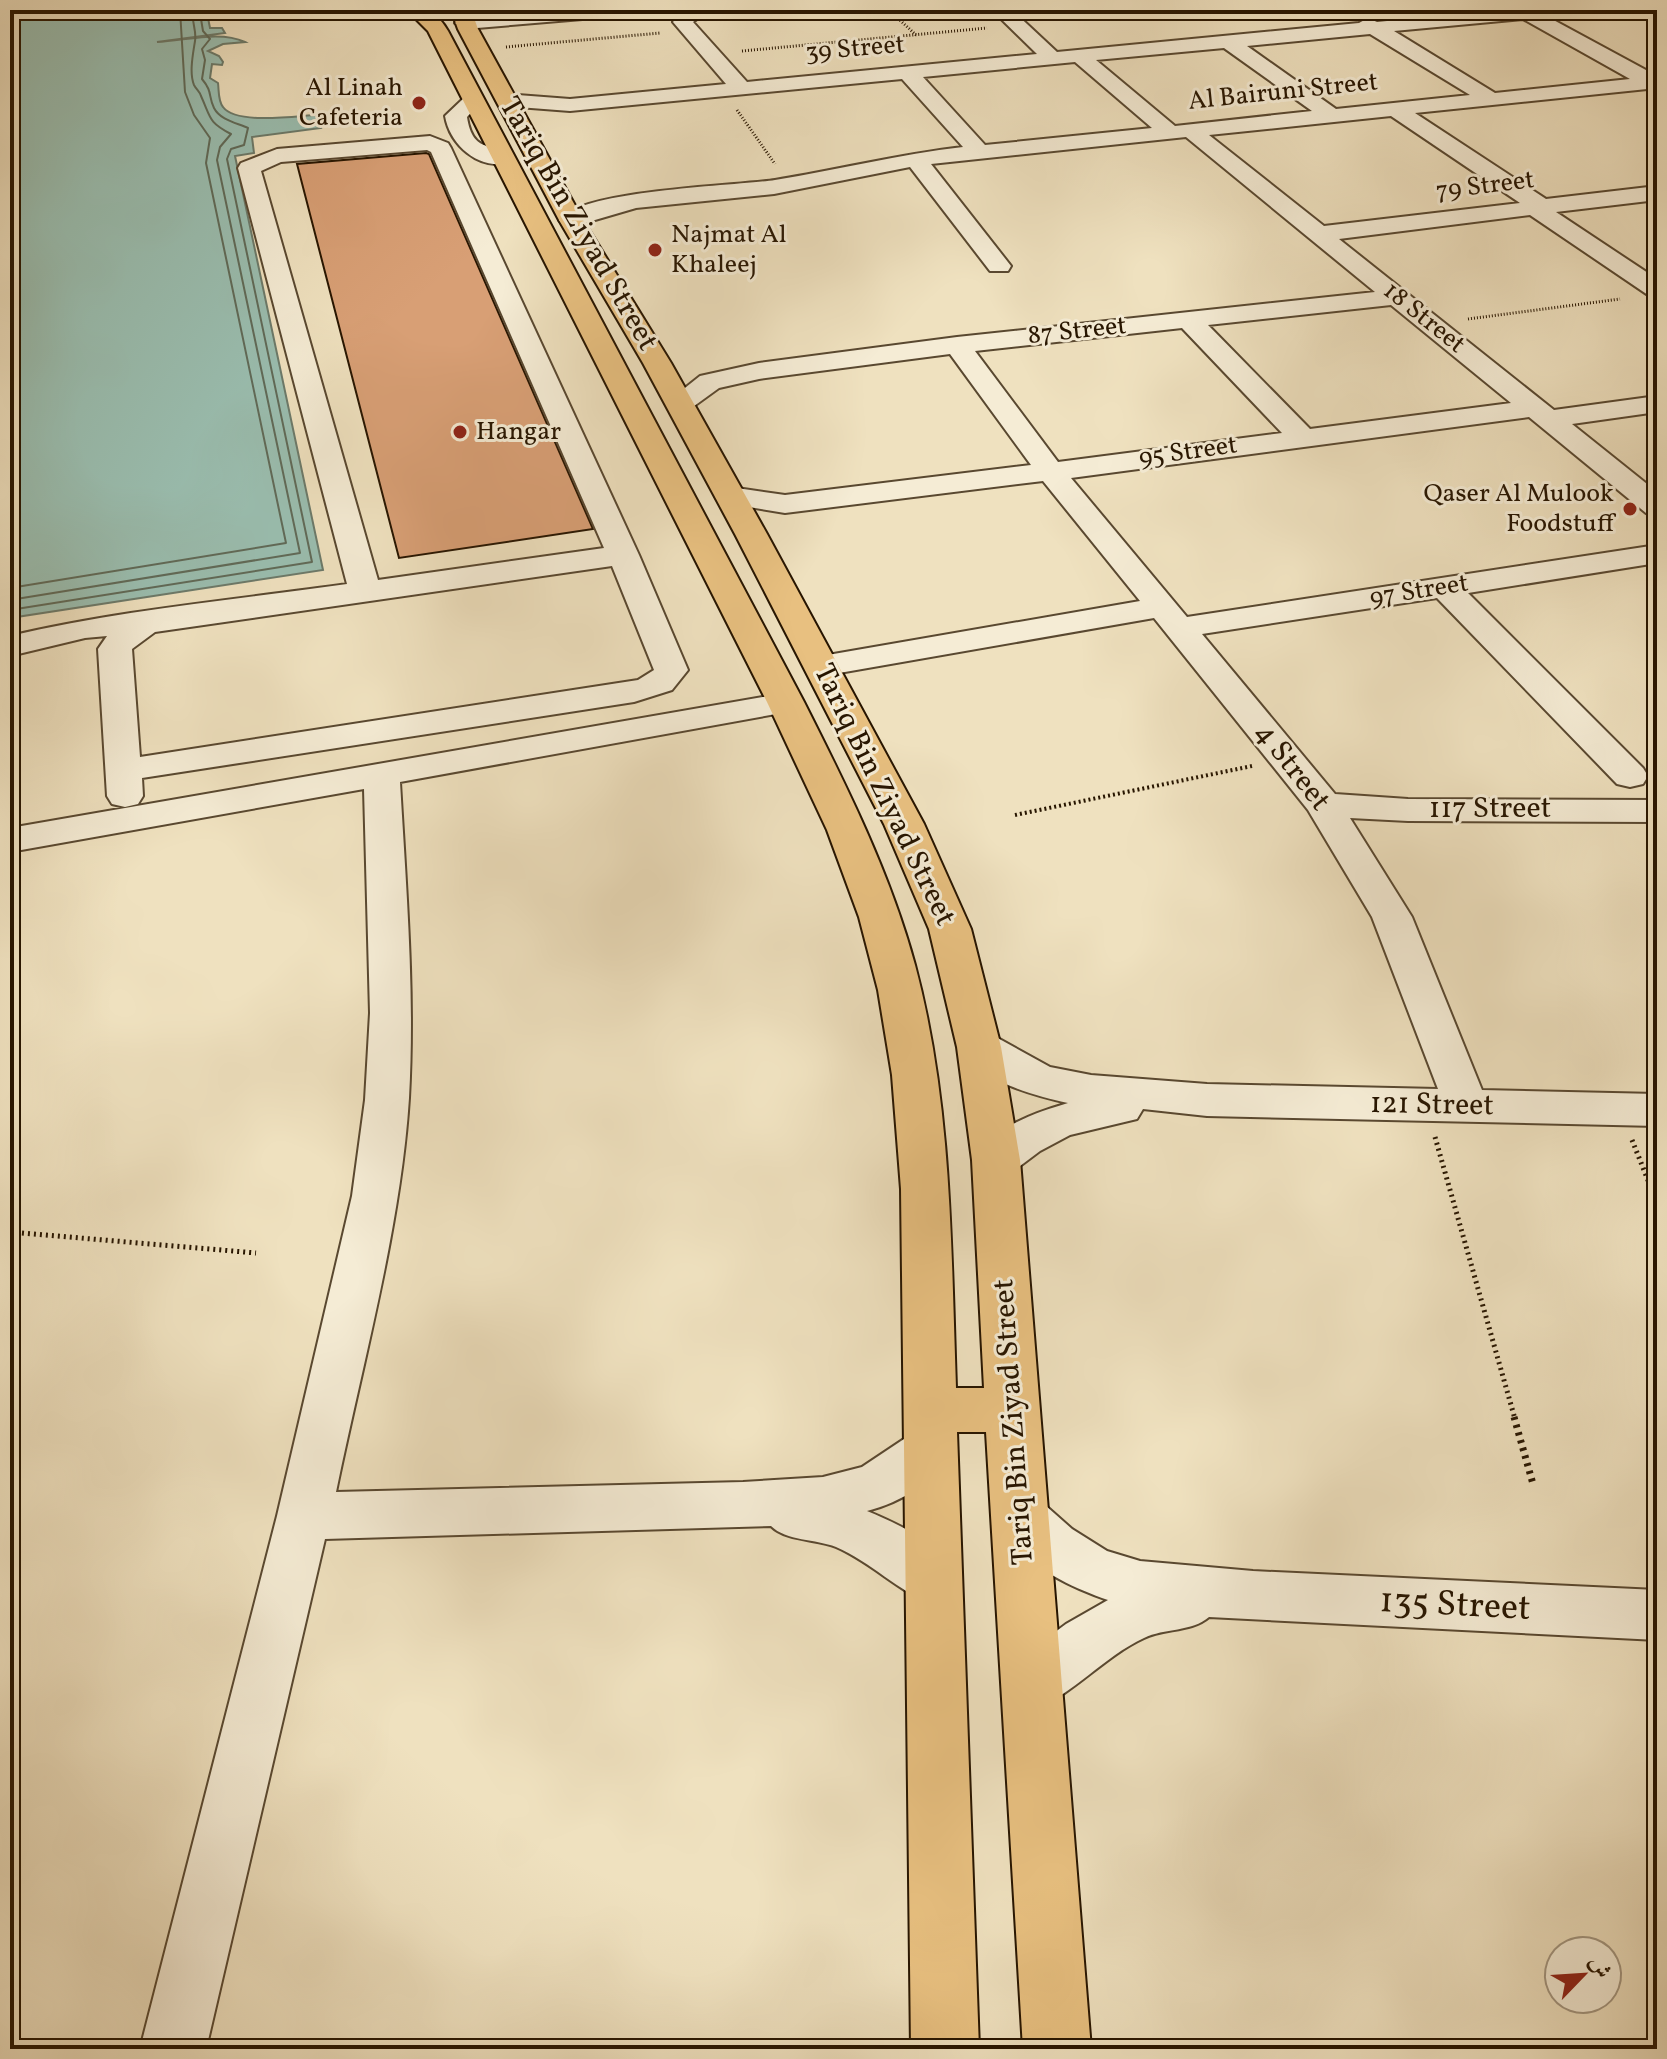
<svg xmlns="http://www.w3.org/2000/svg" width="1667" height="2059" viewBox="0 0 1667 2059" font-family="Vollkorn,Amiri,serif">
	<rect width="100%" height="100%" fill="#efe1bf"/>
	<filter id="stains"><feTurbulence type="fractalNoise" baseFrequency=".0025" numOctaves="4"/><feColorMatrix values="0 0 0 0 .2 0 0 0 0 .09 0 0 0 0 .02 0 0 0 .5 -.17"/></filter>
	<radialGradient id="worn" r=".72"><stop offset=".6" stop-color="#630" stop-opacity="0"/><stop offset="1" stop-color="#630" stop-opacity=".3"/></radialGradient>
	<path fill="#9abeb0" stroke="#6c7a6a" stroke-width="2" d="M10 10H242L241 15 208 18 210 28H222L225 33 157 42C185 41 219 30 245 42L223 44 208 51 219 56 223 62 222 65 212 64 210 78 218 83C219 91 218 101 223 107 236 125 296 116 316 115L321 128 252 137 254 153 235 156 323 570 10 618Z"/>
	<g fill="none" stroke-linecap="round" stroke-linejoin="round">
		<path stroke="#606a58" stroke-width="2" d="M10 588 286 543 206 163 210 138 194 115 185 92 180 10
			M10 600 300 553 217 160 220 147 231 134C208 122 211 118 201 96 200 92 196 89 194 85 189 73 193 54 195 41 197 31 191 21 193 10
			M10 610 312 562 227 159 231 149 244 145 248 128C237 123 220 120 214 108 208 96 213 92 202 79L205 60 202 49 210 39 203 31 201 19 208 10"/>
	</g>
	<path fill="#d89f75" stroke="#271500" stroke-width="2" d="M426 153 429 154 593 529 399 558 297 164Z"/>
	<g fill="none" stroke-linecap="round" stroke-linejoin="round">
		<defs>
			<path id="minor" d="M551 10H627L618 16 465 29 455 23 465 17Z
				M682 10H709L693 22 747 82 1037 54 992 10H1012L1057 52 1359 23 1368 18 1377 22 1498 10H1535L1657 76V88L1415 113 1546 199 1657 186V200L1556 212 1657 279V298L1648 295 1530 215 1339 239 1554 410 1657 396V412L1572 424 1657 492V516L1646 513 1529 417 1071 478 1187 617 1657 545V563L1468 593 1643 768 1648 776 1643 784 1630 787 1617 784 1437 598 1202 634 1335 794 1408 799 1657 800V822L1408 821 1350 818 1412 917 1482 1090 1657 1094V1126L1207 1116 1143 1109 1137 1119 1070 1135 1040 1151 1012 1172 996 1177 980 1172 974 1160C991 1128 1034 1113 1068 1103 1032 1095 977 1080 958 1047L964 1036 979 1032 994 1036 1050 1067 1091 1075 1207 1084 1438 1089 1372 917 1308 810 1154 618 822 676 810 673 805 666 810 659 822 656 1140 601 1043 481 785 513 719 502 715 496 719 490 730 487 785 495 1031 465 950 354 759 379 719 388 690 409 680 411 670 409 666 403 700 376 759 363 957 337 1375 292 1186 137 931 164 1011 266 1008 271H990L910 167 774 194 636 208 571 227 563 225 559 220C580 190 735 186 775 180 838 170 899 154 963 147L902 79 570 111 506 106 496 100 506 94 570 99 726 84 673 22ZM1523 19 1630 79 1495 93 1394 31ZM1370 34 1470 95 1336 109 1247 46ZM1224 48 1312 111 1175 126 1096 60ZM1075 62 1152 128 985 145 923 77ZM1391 116 1520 203 1324 226 1209 135ZM1391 305 1511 403 1310 429 1208 325ZM1182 328 1282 433 1058 462 975 351Z
				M472 95 482 101 467 117C473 157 496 140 512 158L509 163C478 170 450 145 445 116L465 97Z
				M430 136 448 143 451 148 639 555 688 670 672 690 634 702 142 778 143 796 138 804 125 807 112 804 107 796 98 649 107 636 85 638 10 656V636C120 610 235 600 347 584L238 168 241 163 277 149ZM427 150 431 152 604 548 378 580 261 171 281 162ZM612 566 654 670 638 680 140 757 132 649 155 632Z
				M786 693 798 696 803 703 798 710 400 782C406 887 415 993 409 1098 401 1226 362 1365 336 1492L743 1482 823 1477 862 1467 913 1433 931 1427 949 1433 957 1449C942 1479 899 1503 867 1511 901 1525 945 1546 960 1580L952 1597 933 1605C898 1591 871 1562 836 1547 816 1539 786 1541 771 1526L325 1539 206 2049H140L277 1516 352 1196 365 1100 370 1013 364 789 10 852V828Z
				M1018 1491 1037 1498 1072 1529 1107 1551 1140 1561 1253 1571 1657 1590V1640L1209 1617C1192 1632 1164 1628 1144 1638 1103 1657 1074 1694 1033 1710L1013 1702 1005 1683 1013 1664 1031 1650 1066 1624 1108 1600C1064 1585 1013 1559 991 1514L999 1498Z"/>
			<path id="major" d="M407 10C428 10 437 12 448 31L804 702C847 787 890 873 915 965 952 1103 951 1246 956 1388H984L972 1160 957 1047 929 929 884 824 735 534 643 363 559 220 458 29 453 15 455 10H475L473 15 478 29 583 220 671 363 767 534 924 824 971 929 1001 1047 1020 1160 1091 2049H1023L986 1432H957L979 2049H911L901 1189 892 1075 878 990 859 917 827 830 767 702 428 31Z"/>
		</defs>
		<use href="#minor" stroke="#594830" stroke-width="4"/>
		<use href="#major" stroke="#271500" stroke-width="4"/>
		<path stroke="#271500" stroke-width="3" stroke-dasharray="1 2" stroke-linecap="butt" d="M889 10 916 35
			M506 47 660 33
			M742 51 987 28
			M737 110 775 164
			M1468 319 1620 299"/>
		<path stroke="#271500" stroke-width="4" stroke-dasharray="2 3" stroke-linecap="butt" d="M1015 815 1252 766"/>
		<path stroke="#271500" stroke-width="5" stroke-dasharray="2 4" stroke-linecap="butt" d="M1435 1137 1515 1419
			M1632 1140 1657 1203
			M10 1232 256 1253"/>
		<path stroke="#271500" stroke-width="7" stroke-dasharray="3 5" stroke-linecap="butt" d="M1514 1417 1533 1484"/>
		<use href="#minor" fill="#f5ecd5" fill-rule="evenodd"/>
		<use href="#major" fill="#e8c080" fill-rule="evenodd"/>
	</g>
	<g fill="#8f2418" stroke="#f5ecd5" stroke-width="3">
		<circle cx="419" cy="103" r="8"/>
		<circle cx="655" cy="250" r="8"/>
		<circle cx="460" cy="432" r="8"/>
		<circle cx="1630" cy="509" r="8"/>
	</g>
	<g text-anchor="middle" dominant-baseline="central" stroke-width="6" stroke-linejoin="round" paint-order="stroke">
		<g font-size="26" fill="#271500" stroke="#f5ecd5">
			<text transform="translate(855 49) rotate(-5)">39 Street</text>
			<text transform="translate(1283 92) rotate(-6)">Al Bairuni Street</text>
			<text transform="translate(1485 186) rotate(-7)">79 Street</text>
			<text transform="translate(1424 318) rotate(39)">18 Street</text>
			<text transform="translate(1077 331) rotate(-6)">87 Street</text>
			<text transform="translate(1188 452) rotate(-8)">95 Street</text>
			<text transform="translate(1419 591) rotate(-9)">97 Street</text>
		</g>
		<g font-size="26" fill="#271500" stroke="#f5ecd5" text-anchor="end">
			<text x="403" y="88">Al Linah<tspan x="403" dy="30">Cafeteria</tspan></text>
			<text x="671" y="235" text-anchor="start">Najmat Al<tspan x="671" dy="30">Khaleej</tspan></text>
			<text x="476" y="432" text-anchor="start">Hangar</text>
			<text x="1614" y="494">Qaser Al Mulook<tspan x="1614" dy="30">Foodstuff</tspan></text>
		</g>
		<g font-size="30" fill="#271500" stroke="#f5ecd5">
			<text transform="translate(578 224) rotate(60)">Tariq Bin Ziyad Street</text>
			<text transform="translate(1292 767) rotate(52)">4 Street</text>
			<text transform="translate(884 795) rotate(64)">Tariq Bin Ziyad Street</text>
			<text x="1490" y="809">117 Street</text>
			<text transform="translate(1432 1105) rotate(1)">121 Street</text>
			<text transform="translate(1014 1422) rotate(-94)">Tariq Bin Ziyad Street</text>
		</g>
		<g font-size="36" fill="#271500" stroke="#f5ecd5">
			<text transform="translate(1455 1606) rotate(3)">135 Street</text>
		</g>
	</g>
	<rect width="1667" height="2059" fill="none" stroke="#efe1bf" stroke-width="40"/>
	<rect x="12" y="12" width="1643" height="2035" fill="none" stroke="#271500" stroke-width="4"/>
	<rect x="20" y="20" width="1627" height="2019" fill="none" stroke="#271500" stroke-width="2"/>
	<g transform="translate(1583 1975) rotate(65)"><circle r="38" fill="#f5ecd5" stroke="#a39680" stroke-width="2"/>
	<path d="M0-6L14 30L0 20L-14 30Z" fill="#8f2418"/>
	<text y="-12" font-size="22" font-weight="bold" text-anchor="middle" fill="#271500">ش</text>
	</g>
	<rect width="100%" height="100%" filter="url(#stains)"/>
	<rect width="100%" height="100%" fill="url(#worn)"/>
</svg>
